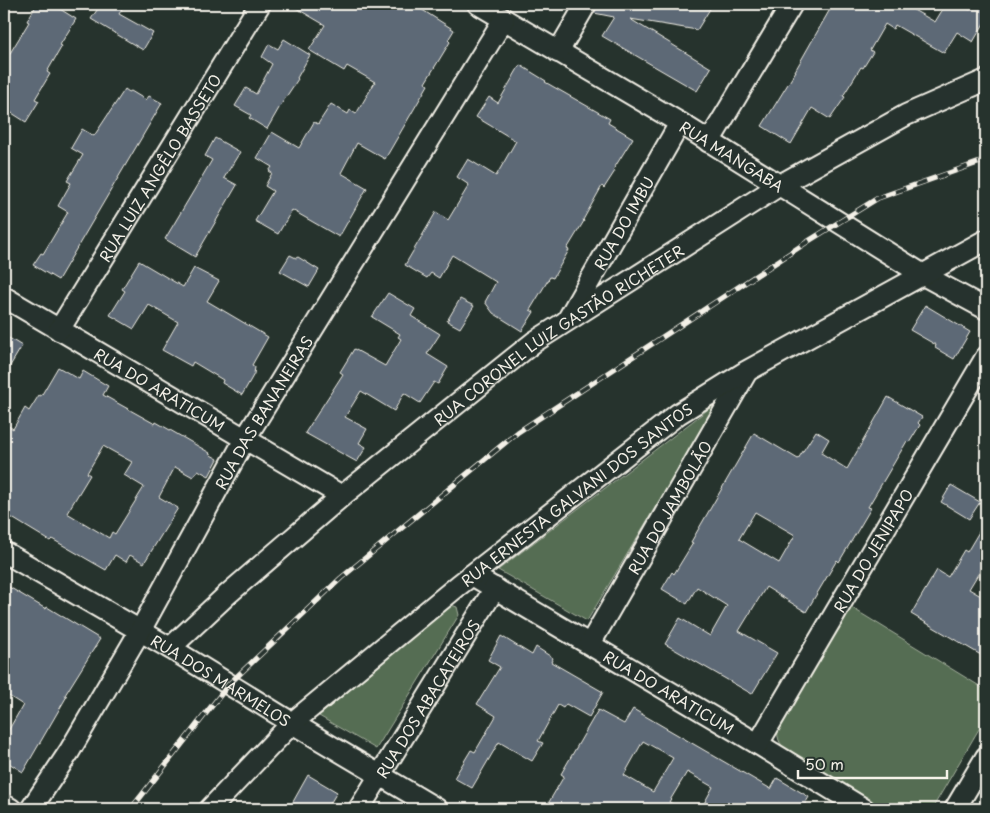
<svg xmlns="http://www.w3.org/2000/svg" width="990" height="813" viewBox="0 0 990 813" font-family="'Playpen Sans',sans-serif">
	<rect width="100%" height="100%" fill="#26332d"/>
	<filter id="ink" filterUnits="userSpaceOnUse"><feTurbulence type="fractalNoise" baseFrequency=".02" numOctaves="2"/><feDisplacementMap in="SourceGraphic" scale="10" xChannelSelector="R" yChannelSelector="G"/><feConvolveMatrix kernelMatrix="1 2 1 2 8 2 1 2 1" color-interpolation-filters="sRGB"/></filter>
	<g filter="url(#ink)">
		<path fill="#556d52" stroke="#a4af9d" d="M719 401 587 621 498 570Z
			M451 605 457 607 459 615 376 749 319 716Z
			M849 606 986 690V717L932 809H880L788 751C777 743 777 736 778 724Z"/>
		<path fill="#5d6976" stroke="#f4f1e8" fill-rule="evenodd" d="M37 4H52L76 19 60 45 62 46 47 72 50 74 35 99 39 101 26 122 4 108V63L29 22 27 21Z
			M101 4H114L122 9 119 14 153 33 143 50 91 19Z
			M289 4H413L454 30 448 40 450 42 425 83 428 85 385 159 357 143 341 173 367 188 339 237 292 210 278 234 255 221 273 191 265 186 272 173 269 171 272 167 257 158 272 132 299 148 314 122 318 124 331 104 348 114 350 110 356 114 375 82 347 66 344 71 309 50 325 25Z
			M598 4H713L697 30 630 19 711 68 697 91 602 36 614 17 594 13Z
			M833 4H862L871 10 875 4H903L935 22 946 4H960L970 10 974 4H986V20L973 42 957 32 944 53 895 25 893 29 885 24 870 50 873 52 863 68 861 67 843 96 845 97 830 119 812 108 791 144 762 126 796 71H795Z
			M284 39 310 55 297 78 298 79 282 103 267 129 249 118 251 115 235 106 246 88 256 94 272 64 262 57 269 44 278 49Z
			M520 65 546 81 545 82 610 119 608 123 633 138 613 170 615 171 604 188 602 186 583 220 584 221 567 249 569 250 553 278 550 277 530 310 534 312 522 331 493 313 485 302 496 282 452 255 439 278 431 273 427 278 405 265 436 212 448 220 469 185 457 177 468 159 496 176 516 141 476 117 489 97 498 103Z
			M125 89 129 92 131 91 146 100 149 96 162 103 58 280 33 265 41 253 43 254 68 212 58 206 71 183 67 181 83 155 71 148 82 129 94 136Z
			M215 138 240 152 224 178 237 185 195 257 165 239 212 160 205 156Z
			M290 255 296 258 298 257 319 270 309 287 280 271Z
			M139 261 183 287 194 268 219 281 207 301 268 337 252 365 255 367 254 374 242 395 222 383 223 380 193 362 191 366 162 350 178 322 149 305 134 329 110 315 125 291 122 289Z
			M388 293 415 309 411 316 440 334 427 354 448 367 438 384 434 382 420 403 404 393 394 411 361 391 345 417 367 429 359 443 366 447 357 462 305 433 343 374 340 372 354 349 385 366 401 339 398 337 400 334 372 317Z
			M460 299 474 306 460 328 447 321Z
			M925 305 970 332 954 359 935 348 936 345 910 330Z
			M4 335 22 346 4 376Z
			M58 367 79 379 83 371 108 386 103 395 155 424 156 422 210 453 209 454 218 459 209 476 198 470 193 477 175 467 159 497 178 508 144 563 130 555 126 562 115 555 106 570 52 539 50 541 4 513V423L13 429 25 408 29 411 39 395 41 396ZM103 446 132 462 124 475 144 487 115 534 112 532 109 538 67 513 90 475 87 473Z
			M888 397 922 417 918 423 920 425 909 443 907 441 868 507 871 508 861 525 839 562 837 560 806 612 766 587 739 631 777 653 752 694 665 644 680 618 710 636 727 606 697 587 687 604 662 589 672 572 674 574 693 543 691 542 754 433 798 459 816 431 829 439 821 453 847 469ZM755 512 795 535 779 563 739 539Z
			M951 485 980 502 969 519 941 502Z
			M986 520V561L969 589 986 599V658L911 614 937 570 948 577 964 550 967 552Z
			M4 584 46 609 47 607 100 639 65 695 67 696 23 772 4 760V738L23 705 4 693Z
			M501 636 532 655 536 647 553 658 551 662 603 692 589 717 566 704 563 708 558 705 538 741 543 743 532 761 499 742 472 788 454 778 471 750 475 752 496 716 477 704 500 667 488 660Z
			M633 709 771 789 777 778 809 797 802 809H701L713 787 687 772 669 802 682 809H545L564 776 561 774 598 710 624 724ZM643 741 673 758 653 792 624 775Z
			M308 775 337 792 327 809H289Z"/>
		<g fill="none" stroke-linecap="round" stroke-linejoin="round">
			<defs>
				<g id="minor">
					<path id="s1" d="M478 4 680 123 925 276 986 309"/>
					<path d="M558 52 586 4"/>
					<path d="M709 142 792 4"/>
					<path id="s2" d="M4 297 342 496"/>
					<path id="s3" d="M568 319 680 123"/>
					<path id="s4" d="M59 330 260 4"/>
					<path id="s5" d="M4 552 170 648 292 723 437 809"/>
					<path id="s6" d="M472 575 758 744 864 809"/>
					<path id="s7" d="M590 644 746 373"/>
					<path id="s8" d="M170 648 228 594 342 496 534 342 780 185 906 115 986 80"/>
					<path id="s9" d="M758 744 986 357"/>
					<path d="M4 805 11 809"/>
					<path id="s10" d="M31 809 69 752 140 631 245 439 504 19"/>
					<path id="s11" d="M210 809 292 723 459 585 678 414 747 371 986 240"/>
					<path id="s12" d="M359 809 495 588"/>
					<path d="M955 809 986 757"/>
				</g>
			</defs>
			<use href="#minor" stroke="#f4f1e8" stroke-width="24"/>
			<use href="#minor" stroke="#26332d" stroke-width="20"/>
			<defs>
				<path id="rail" d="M131 809 229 684 341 578 518 432 807 242 878 198 986 160"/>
			</defs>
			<use href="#rail" stroke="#f4f1e8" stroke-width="5.5"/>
			<use href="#rail" stroke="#26332d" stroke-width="4" stroke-dasharray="11" stroke-linecap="butt"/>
		</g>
	</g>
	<g text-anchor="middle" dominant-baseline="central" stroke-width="5" stroke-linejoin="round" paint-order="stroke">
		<g font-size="15" fill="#f4f1e8" stroke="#26332d">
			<text stroke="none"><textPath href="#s1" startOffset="296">RUA MANGABA</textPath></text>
			<text stroke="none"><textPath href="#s4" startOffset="191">RUA LUIZ ANGÊLO BASSETO</textPath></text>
			<text stroke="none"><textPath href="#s3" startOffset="111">RUA DO IMBU</textPath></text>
			<text stroke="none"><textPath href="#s8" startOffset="500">RUA CORONEL LUIZ GASTÃO RICHETER</textPath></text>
			<text stroke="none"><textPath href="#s2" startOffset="181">RUA DO ARATICUM</textPath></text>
			<text stroke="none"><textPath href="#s10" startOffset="460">RUA DAS BANANEIRAS</textPath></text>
			<text stroke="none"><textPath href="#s11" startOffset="484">RUA ERNESTA GALVANI DOS SANTOS</textPath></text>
			<text stroke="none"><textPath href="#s7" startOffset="158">RUA DO JAMBOLÃO</textPath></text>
			<text stroke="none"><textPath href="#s9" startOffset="225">RUA DO JENIPAPO</textPath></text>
			<text stroke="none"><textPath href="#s5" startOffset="252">RUA DOS MARMELOS</textPath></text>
			<text stroke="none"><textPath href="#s6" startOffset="229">RUA DO ARATICUM</textPath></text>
			<text stroke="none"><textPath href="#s12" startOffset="130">RUA DOS ABACATEIROS</textPath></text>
		</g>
	</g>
	<rect width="990" height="813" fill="none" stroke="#26332d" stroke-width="20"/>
	<rect x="10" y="10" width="970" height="793" fill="none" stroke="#f4f1e8" stroke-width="2" filter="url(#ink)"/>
	<path d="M798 770v8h149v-8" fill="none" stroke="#f4f1e8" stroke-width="2.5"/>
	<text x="805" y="770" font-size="15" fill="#f4f1e8" stroke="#26332d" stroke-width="4" paint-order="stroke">50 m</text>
</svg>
